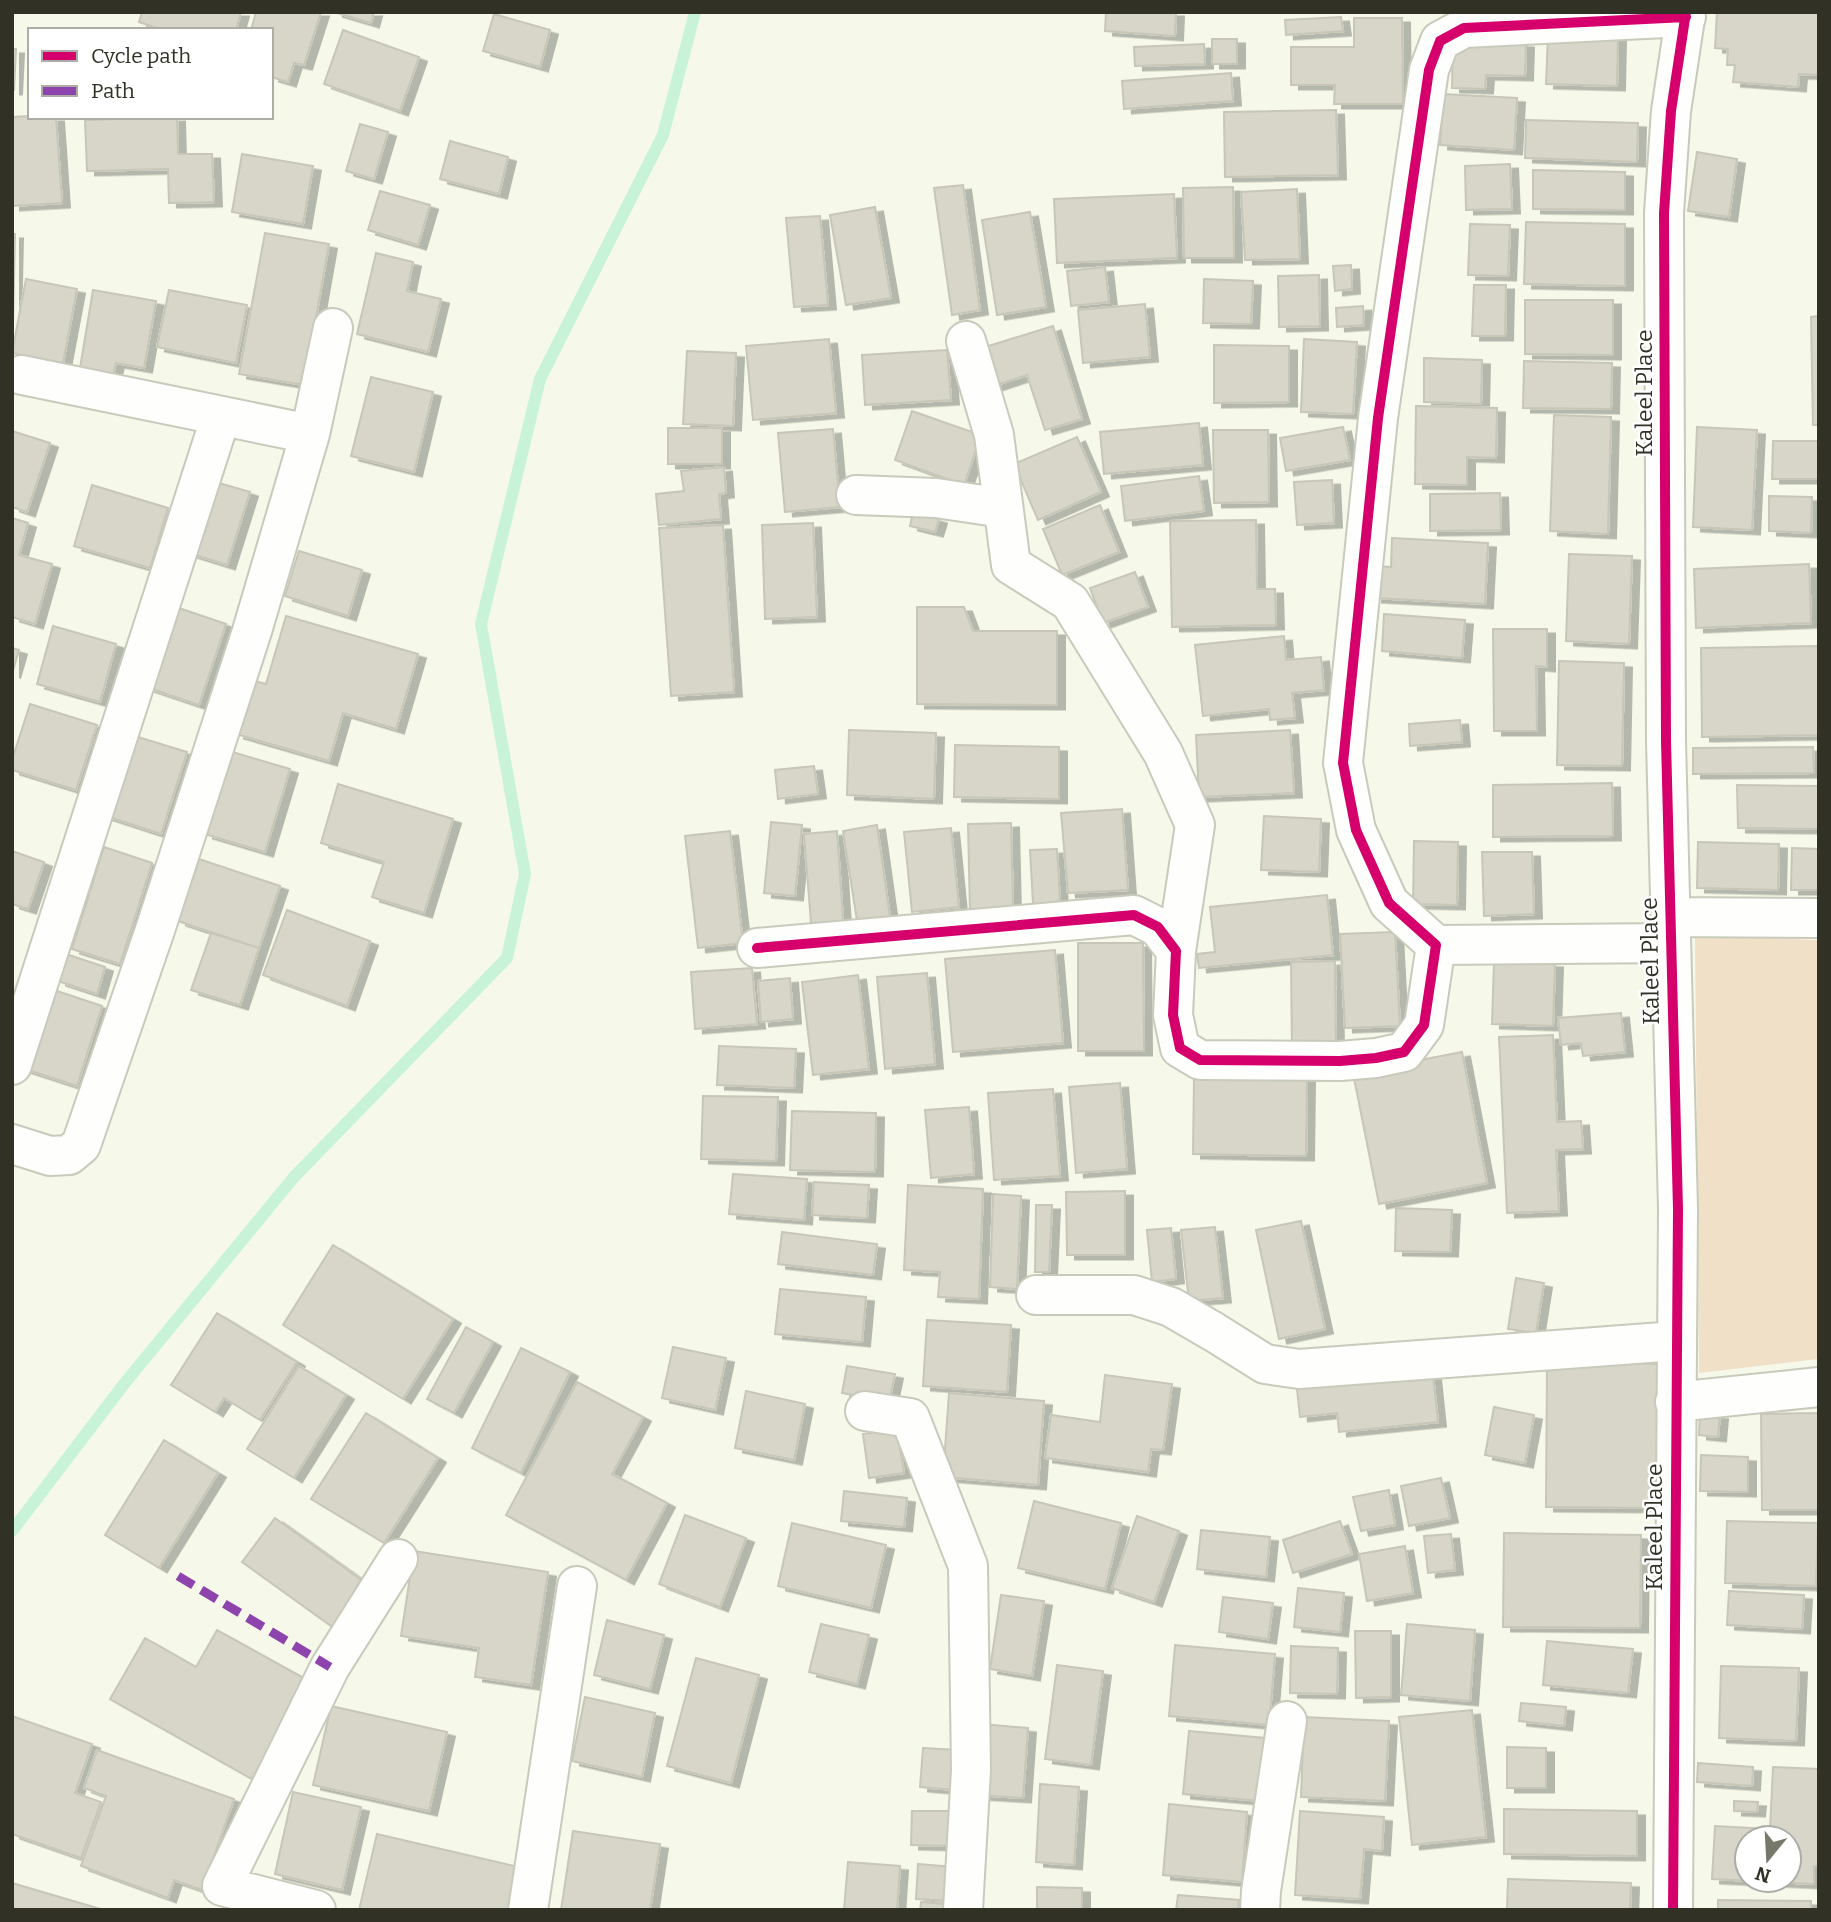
<svg xmlns="http://www.w3.org/2000/svg" width="1831" height="1922" viewBox="0 0 1831 1922" font-family="Bitter,serif">
	<defs>
		<filter id="shadow"><feDropShadow dx="8" dy="4.5" stdDeviation="0" flood-color="#0004"/></filter>
	</defs>
	<rect width="100%" height="100%" fill="#f6f9e9"/>
	<path fill="#f0e0c8" d="M1695 936 1819 940V1359L1699 1373Z"/>
	<g fill="none" stroke-linecap="round" stroke-linejoin="round">
		<path stroke="#c8f3d8" stroke-width="12" d="M12 1531 124 1384 294 1177 507 958 525 874 481 624 540 379 663 135 695 12"/>
	</g>
	<path fill="#d7d6c9" stroke="#c7c6b9" stroke-width="2" fill-rule="evenodd" filter="url(#shadow)" d="M142 12H241L236 30H163L139 22Z
		M256 12H321L304 65 294 63 288 82 271 77V30H251Z
		M334 12H374L371 23Z
		M1106 12H1176L1175 36 1105 31Z
		M1717 12H1819V75L1799 74 1798 87 1733 82 1735 65H1727L1728 49 1715 48Z
		M494 14 550 30 540 67 483 51Z
		M1341 17 1343 31 1286 35 1285 20Z
		M1354 18H1402L1403 104H1334L1335 85H1291V47H1354Z
		M343 30 419 57 400 111 324 84Z
		M1548 35 1618 36 1617 86 1546 84Z
		M1212 39H1237V64H1212Z
		M1453 42 1526 43 1525 76 1486 75 1485 89 1452 88Z
		M1204 44 1205 64 1135 66 1134 47Z
		M12 49H16L14 90H12Z
		M1231 73 1233 101 1124 109 1122 81Z
		M1443 94 1517 98 1514 150 1440 145Z
		M1336 110 1338 175 1225 177 1224 112Z
		M30 116V117H56L62 203 12 206V117Z
		M177 117 178 154H212L214 202 169 203 168 169 87 171 85 120Z
		M1526 120 1638 123 1637 162 1525 158Z
		M360 124 388 132 374 179 346 171Z
		M450 141 508 157 499 194 440 179Z
		M1697 152 1737 159 1729 217 1688 211Z
		M242 154 313 166 303 224 232 212Z
		M1510 164 1512 209 1466 210 1465 166Z
		M1533 170 1625 172V210L1533 209Z
		M963 185 980 310 952 315 934 188Z
		M1233 187 1234 258H1184L1183 188Z
		M1297 189 1300 259 1245 260 1241 192Z
		M380 191 430 205 418 245 368 230Z
		M1174 194 1177 258 1057 263 1054 199Z
		M875 207 891 298 846 305 830 215Z
		M1030 212 1046 307 997 315 982 220Z
		M820 216 828 305 794 307 786 218Z
		M1526 222 1625 224V286L1524 284Z
		M1470 224 1510 225 1508 276 1468 275Z
		M265 233 329 244 304 385 239 374Z
		M12 234H15L13 324H12Z
		M376 253 413 262 407 291 441 299 428 352 357 334Z
		M1351 265 1352 289 1335 291 1333 266Z
		M1105 267 1109 302 1071 306 1067 271Z
		M1319 275 1320 326 1279 327 1278 276Z
		M26 279 77 289 63 363 12 353Z
		M1204 279 1253 281 1251 324 1203 323Z
		M1474 285H1506L1505 336H1472Z
		M93 290 156 301 144 368 116 363 112 379 79 374Z
		M169 290 247 305 236 363 157 347Z
		M1525 300H1613V355L1525 354Z
		M1145 304 1150 357 1083 363 1078 310Z
		M1363 306 1364 325 1337 327 1336 308Z
		M1819 316V425H1813L1811 317Z
		M1053 326 1082 419 1045 430 1027 375 994 386 982 348Z
		M829 339 836 413 753 420 746 346Z
		M1304 339 1357 342 1353 414 1301 412Z
		M1214 345 1289 346V402L1214 403Z
		M947 350 951 400 865 405 862 355Z
		M687 351 736 353 733 426 683 424Z
		M1424 358 1482 360 1481 404 1424 402Z
		M1524 361 1612 363 1611 409 1523 408Z
		M371 377 433 392 414 472 351 456Z
		M1416 406 1497 408 1496 458 1467 457V485L1415 484Z
		M912 411 981 435 964 485 895 460Z
		M1554 415 1611 417 1608 534 1550 531Z
		M1199 423 1203 465 1104 474 1100 432Z
		M1343 427 1350 460 1286 471 1280 438Z
		M1697 427 1757 430 1752 530 1693 527Z
		M668 428H722V464H668Z
		M833 429 840 507 785 512 778 433Z
		M1213 430H1268L1269 502 1214 503Z
		M12 431 50 443 27 512 12 507Z
		M1077 437 1101 492 1038 520 1014 464Z
		M1773 441H1819V479H1772Z
		M724 467 726 493 719 494 721 519 659 525 656 494 684 491 681 471Z
		M1199 476 1204 511 1125 521 1121 486Z
		M1332 480 1334 523 1297 525 1294 482Z
		M212 481 250 492 227 565 189 553Z
		M92 485 168 508 150 568 74 546Z
		M1500 493 1501 530 1430 531V494Z
		M1769 496 1812 497 1811 533 1769 531Z
		M1100 505 1119 552 1062 575 1043 529Z
		M913 512 939 519 935 532 910 526Z
		M12 518 28 523 19 555 52 564 35 624 12 617Z
		M1256 520 1257 589H1275L1276 625 1172 627 1170 521Z
		M813 523 817 617 765 619 762 525Z
		M723 525 734 692 671 696 659 528Z
		M1392 538 1488 543 1485 604 1374 598 1376 566 1391 567Z
		M299 551 362 570 348 616 285 596Z
		M1569 554 1632 556 1629 644 1566 641Z
		M1809 564 1811 623 1696 628 1694 569Z
		M1135 572 1148 607 1103 623 1090 588Z
		M170 605 226 624 199 705 143 686Z
		M917 607H964L973 631H1057V705L917 704Z
		M1384 614 1465 620 1462 658 1382 651Z
		M286 616 418 654 396 729 343 713 329 761 236 734 251 680 266 684Z
		M53 626 116 644 100 702 37 684Z
		M1493 629H1547V667L1536 666 1537 731H1494Z
		M1284 636 1286 660 1321 657 1324 690 1292 693 1295 718 1270 720 1269 709 1203 716 1195 645Z
		M1819 646V735L1702 737 1701 648Z
		M12 648 19 650 12 674Z
		M1559 661 1624 663 1622 766 1557 765Z
		M30 704 97 725 76 790 12 770V760Z
		M1460 720 1462 742 1410 746 1409 724Z
		M849 730 936 733 934 799 847 795Z
		M1290 730 1294 793 1199 797 1196 735Z
		M128 734 187 752 161 834 103 815Z
		M955 745 1059 747V799L954 797Z
		M1813 747 1814 773 1693 774V748Z
		M229 751 290 769 265 852 205 834Z
		M814 766 818 794 778 799 775 770Z
		M1612 783 1613 836 1493 837V785Z
		M338 784 453 819 424 913 372 897 384 862 321 843Z
		M1737 785 1819 786V829L1738 828Z
		M1122 809 1128 890 1068 893 1061 813Z
		M1264 816 1321 819 1319 872 1261 870Z
		M771 822 802 825 795 896 764 893Z
		M1011 823 1013 910 970 911 968 824Z
		M877 825 890 917 857 921 843 831Z
		M951 828 959 907 912 912 904 832Z
		M730 831 743 943 698 948 685 836Z
		M837 831 844 934 812 936 804 834Z
		M1414 841 1458 842 1457 905 1413 904Z
		M1698 842 1779 844 1778 890 1697 888Z
		M104 847 152 863 120 964 72 949Z
		M1792 848 1819 849V890H1791Z
		M1057 849 1060 903 1033 904 1030 850Z
		M12 851 44 862 28 909 12 904Z
		M1482 852H1532L1534 914 1484 916Z
		M199 859 280 886 259 948 178 921Z
		M1327 895 1333 955 1199 968 1197 954 1215 952 1210 907Z
		M287 910 370 941 347 1006 263 975Z
		M1395 932 1400 1026 1345 1028 1340 934Z
		M211 933 259 948 240 1005 191 990Z
		M1078 943H1143L1144 1051H1078Z
		M1055 950 1063 1043 953 1052 945 959Z
		M66 954 105 967 97 994 58 981Z
		M1335 961 1336 1054 1292 1055 1291 962Z
		M1494 961 1555 963 1553 1026 1492 1024Z
		M752 968 757 1024 695 1029 691 972Z
		M927 973 935 1064 885 1069 877 977Z
		M858 975 869 1069 813 1075 802 982Z
		M790 978 793 1019 761 1022 758 981Z
		M48 988 102 1006 77 1086 22 1068Z
		M1621 1013 1625 1052 1583 1056 1581 1043 1561 1045 1558 1018Z
		M1553 1035 1557 1122 1581 1121 1583 1149 1556 1150 1559 1211 1507 1213 1499 1037Z
		M719 1046 796 1049 794 1088 717 1085Z
		M1462 1052 1487 1183 1379 1204 1353 1073Z
		M1194 1076 1307 1077 1306 1156 1193 1154Z
		M1120 1083 1127 1169 1076 1173 1069 1087Z
		M1053 1089 1060 1176 994 1180 988 1093Z
		M703 1096 778 1097 776 1161 701 1159Z
		M969 1107 974 1174 931 1178 925 1110Z
		M792 1111 876 1113 875 1172 790 1170Z
		M733 1174 807 1179 804 1220 729 1214Z
		M814 1182 869 1185 867 1218 812 1215Z
		M908 1185 983 1189 979 1299 938 1297 940 1272 904 1270Z
		M1125 1191V1255H1067L1066 1192Z
		M993 1194 1021 1196 1017 1289 990 1287Z
		M1036 1205H1052L1049 1272H1035Z
		M1396 1208 1452 1210 1450 1252 1395 1251Z
		M1301 1221 1325 1329 1279 1339 1256 1230Z
		M1215 1227 1223 1298 1189 1301 1181 1230Z
		M1171 1228 1176 1279 1152 1282 1147 1230Z
		M782 1232 877 1244 873 1275 778 1264Z
		M333 1245 453 1319 403 1399 283 1325Z
		M1516 1278 1544 1283 1536 1333 1508 1329Z
		M780 1289 866 1297 862 1342 775 1334Z
		M217 1313 297 1362 260 1420 224 1398 215 1412 171 1385Z
		M927 1320 1011 1325 1007 1392 923 1386Z
		M466 1327 493 1342 454 1413 427 1399Z
		M673 1347 726 1358 715 1410 662 1398Z
		M521 1348 570 1372 521 1473 472 1448Z
		M1547 1362 1661 1364V1508L1546 1507Z
		M299 1366 346 1395 294 1478 247 1449Z
		M847 1366 895 1374 889 1402 842 1393Z
		M1432 1366 1438 1422 1339 1432 1337 1413 1300 1417 1296 1380Z
		M1105 1375 1172 1384 1163 1450 1151 1449 1148 1472 1045 1458 1051 1415 1100 1422Z
		M577 1382 643 1417 612 1474 667 1503 626 1580 506 1515Z
		M746 1391 805 1404 794 1460 735 1448Z
		M949 1393 1044 1401 1038 1485 943 1477Z
		M1494 1407 1534 1415 1525 1463 1485 1455Z
		M366 1413 438 1458 384 1543 311 1499Z
		M1700 1413 1720 1415 1718 1437 1699 1435Z
		M1819 1413V1510H1762L1761 1414Z
		M897 1429 904 1473 869 1478 863 1434Z
		M164 1440 218 1473 159 1568 105 1535Z
		M1701 1455 1748 1457V1492L1700 1491Z
		M1441 1478 1450 1518 1409 1526 1401 1486Z
		M1389 1490 1395 1525 1361 1531 1353 1497Z
		M844 1491 907 1498 904 1527 841 1521Z
		M1034 1501 1121 1523 1105 1589 1018 1568Z
		M685 1515 746 1538 720 1607 659 1584Z
		M1137 1516 1179 1531 1154 1602 1112 1588Z
		M275 1518 370 1586 338 1631 242 1562Z
		M1340 1521 1352 1554 1293 1573 1283 1540Z
		M1727 1521 1818 1523 1816 1586 1725 1583Z
		M792 1523 886 1545 871 1608 778 1586Z
		M1201 1530 1270 1537 1266 1577 1197 1569Z
		M1504 1533 1641 1535 1640 1628 1503 1627Z
		M1451 1534 1455 1570 1428 1573 1424 1536Z
		M1405 1546 1413 1593 1367 1601 1359 1554Z
		M414 1551 548 1572 531 1685 475 1677 479 1648 401 1636Z
		M1298 1588 1344 1593 1340 1632 1294 1627Z
		M1729 1591 1804 1595 1802 1629 1727 1625Z
		M1001 1595 1044 1601 1032 1676 990 1669Z
		M1223 1597 1273 1603 1268 1639 1219 1632Z
		M607 1620 664 1635 650 1689 594 1675Z
		M821 1624 869 1635 857 1684 809 1672Z
		M1407 1624 1475 1630 1470 1701 1401 1695Z
		M217 1630 307 1680 252 1779 110 1699 145 1638 196 1667Z
		M1355 1631H1391V1697L1356 1698Z
		M1547 1641 1633 1649 1628 1693 1543 1685Z
		M1175 1645 1275 1654 1269 1725 1169 1716Z
		M1291 1646 1338 1648 1337 1694 1290 1693Z
		M696 1658 759 1675 731 1783 667 1766Z
		M1057 1665 1103 1671 1091 1765 1045 1759Z
		M1721 1666 1799 1668 1796 1741 1719 1738Z
		M585 1697 655 1713 642 1777 572 1761Z
		M1521 1703 1566 1707 1564 1726 1519 1721Z
		M331 1706 447 1732 429 1811 313 1785Z
		M1472 1710 1486 1837 1412 1845 1399 1717Z
		M12 1716 92 1744 75 1793 101 1802 81 1858 12 1834Z
		M1304 1717 1389 1721 1385 1801 1301 1797Z
		M982 1724 1028 1728 1023 1798 977 1795Z
		M1189 1731 1265 1738 1260 1801 1183 1794Z
		M1507 1747 1546 1748V1788H1507Z
		M923 1748 958 1750 954 1790 920 1787Z
		M97 1750 234 1799 202 1890 174 1880 168 1898 81 1866 106 1796 84 1788Z
		M1698 1763 1753 1767 1752 1786 1697 1782Z
		M1773 1767 1819 1769V1866H1814V1884L1712 1879 1715 1826 1770 1829ZM1747 1838H1789V1880H1747Z
		M1040 1784 1079 1787 1074 1865 1036 1862Z
		M293 1792 361 1807 342 1890 275 1874Z
		M1734 1801 1758 1802 1757 1812 1734 1811Z
		M1169 1804 1247 1812 1242 1882 1163 1875Z
		M1504 1809 1637 1811V1856L1504 1854Z
		M912 1811H952V1846L911 1845Z
		M1300 1811 1384 1817 1382 1851 1364 1849 1360 1899 1295 1895Z
		M573 1831 660 1844 650 1910H561Z
		M377 1834 527 1869 518 1910H359Z
		M848 1862 900 1866 897 1910H844Z
		M918 1864 954 1867 951 1901 916 1899Z
		M1508 1879 1631 1883 1630 1910H1507Z
		M12 1883 104 1910H12Z
		M1037 1887 1082 1888V1910H1037Z
		M1178 1895 1239 1900 1238 1910H1176Z
		M1718 1900 1811 1901V1910H1718Z
		M921 1902 954 1905V1910H920Z"/>
	<g fill="none" stroke-linecap="round" stroke-linejoin="round">
		<defs>
			<path id="minor" d="M966 341 994 435 1011 565 1070 602 1163 753 1195 825 1176 951
				M22 375 310 434
				M856 495 936 498 1003 508
				M1671 917 1819 918
				M1436 945 1671 943
				M757 948 1134 915 1158 927 1176 951 1173 1015 1180 1048 1200 1060 1340 1061 1376 1058 1404 1052 1424 1025 1436 945 1389 903 1356 830 1343 763 1378 418 1429 70 1440 41 1464 28 1686 17
				M12 1065 221 416
				M12 1144 50 1156 69 1155 81 1145 156 927 252 631 310 434 333 328
				M1036 1295H1134L1171 1307 1214 1332 1265 1364 1299 1369 1676 1341
				M1675 1402 1819 1387
				M865 1411 910 1418 968 1566 971 1770 963 1910
				M316 1910 222 1886 330 1667 398 1559
				M528 1910 577 1586
				M1260 1910 1261 1891 1287 1721
				M1673 1910 1678 1209 1666 741 1664 213 1671 111 1686 12"/>
		</defs>
		<use href="#minor" stroke="#c8cabc" stroke-width="42"/>
		<use href="#minor" stroke="#fefefc" stroke-width="38"/>
		<path stroke="#8e44ad" stroke-width="9" stroke-dasharray="18 9" stroke-linecap="butt" d="M178 1576 330 1667"/>
		<defs>
			<path id="cycleway" d="M757 948 1134 915 1158 927 1176 951 1173 1015 1180 1048 1200 1060 1340 1061 1376 1058 1404 1052 1424 1025 1436 945 1389 903 1356 830 1343 763 1378 418 1429 70 1440 41 1464 28 1686 17
				M1673 1910 1678 1209 1666 741 1664 213 1671 111 1686 12"/>
		</defs>
		<use href="#cycleway" stroke="#fff" stroke-width="15"/>
		<use href="#cycleway" stroke="#d6006c" stroke-width="10"/>
	</g>
	<g text-anchor="middle" dominant-baseline="central" stroke-width="5" stroke-linejoin="round" paint-order="stroke">
		<g font-size="23" fill="#313225" stroke="#fff">
			<text transform="translate(1644 393) rotate(-90)">Kaleel Place</text>
			<text transform="translate(1650 961) rotate(-91)">Kaleel Place</text>
			<text transform="translate(1654 1527) rotate(-90)">Kaleel Place</text>
		</g>
	</g>
	<rect width="1831" height="1922" fill="none" stroke="#313225" stroke-width="28"/>
	<rect x="28" y="28" width="245" height="91" fill="#ffffff" stroke="#adada8" stroke-width="2"/>
	<rect x="42" y="51" width="35" height="10" fill="#d6006c" stroke="#adada8" stroke-width="2"/>
	<text x="91" y="63" font-size="21" fill="#313225">Cycle path</text>
	<rect x="42" y="86" width="35" height="10" fill="#8e44ad" stroke="#adada8" stroke-width="2"/>
	<text x="91" y="98" font-size="21" fill="#313225">Path</text>
	<g transform="translate(1768 1859) rotate(198)"><circle r="33" fill="#ffffff" stroke="#adada8" stroke-width="2"/>
	<path d="M0-5L12 26L0 18L-12 26Z" fill="#76786a"/>
	<text y="-10" font-size="19" font-weight="bold" text-anchor="middle" fill="#313225">N</text>
	</g>
</svg>
